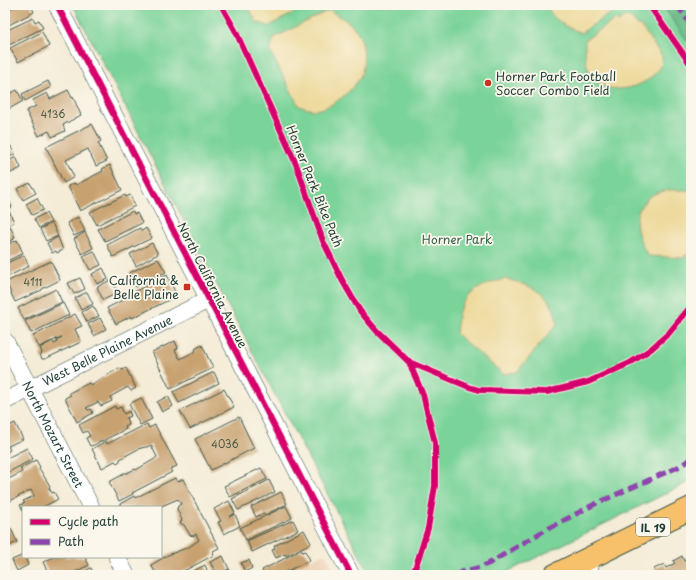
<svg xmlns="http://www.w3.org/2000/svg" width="696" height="580" viewBox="0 0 696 580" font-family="'Playpen Sans',sans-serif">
	<rect width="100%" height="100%" fill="#fbf7ec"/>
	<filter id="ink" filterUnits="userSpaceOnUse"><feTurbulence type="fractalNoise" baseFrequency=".025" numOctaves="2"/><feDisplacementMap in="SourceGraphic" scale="8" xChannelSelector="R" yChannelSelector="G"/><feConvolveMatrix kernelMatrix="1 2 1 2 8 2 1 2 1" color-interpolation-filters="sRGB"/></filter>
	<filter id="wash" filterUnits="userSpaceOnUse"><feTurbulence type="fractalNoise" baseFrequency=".012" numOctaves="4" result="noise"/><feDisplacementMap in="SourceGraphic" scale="16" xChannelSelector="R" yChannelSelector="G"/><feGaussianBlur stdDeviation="0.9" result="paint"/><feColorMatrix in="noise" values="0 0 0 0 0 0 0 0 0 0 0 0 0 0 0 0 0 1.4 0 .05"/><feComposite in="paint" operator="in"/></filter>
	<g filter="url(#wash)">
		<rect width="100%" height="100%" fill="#f4ecd7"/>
		<path fill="#f0d5bc" d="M325 553 336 575H280Z"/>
		<path fill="#7ad399" stroke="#4c8866" d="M73 5H691V481L501 575H370L217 285Z"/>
		<path fill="#63b581" stroke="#41795a" d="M662 5H691V46Z"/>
		<path fill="#eeda9e" stroke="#868c69" d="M248 5H309L269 26 256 22Z
			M547 5H618L611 10 612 12 581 33C568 27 552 21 547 5Z
			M329 10C339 16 349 21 356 30 365 40 366 66 360 77 354 89 333 107 320 109 313 111 305 108 299 106L270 51 274 38Z
			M625 17 631 18 638 26 640 25 662 56C662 59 662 63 661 66 658 72 651 77 646 81 627 92 600 94 589 71 585 62 585 51 585 40L616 19 618 22Z
			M670 190H687L691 192V256L685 255V258L648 256C636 235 628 212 652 195 657 192 665 191 670 190Z
			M506 279C531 285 555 295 557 324L517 372 503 374 456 334C457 328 457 321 458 315 464 292 485 283 506 279Z"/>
		<g id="blocks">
			<path fill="#c8a170" d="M18 5H31L34 12 5 27V11Z
				M33 18 35 22 39 20 43 28 7 46 5 42V31Z
				M42 32 49 46 18 62 10 48Z
				M48 81 51 87 25 101 22 94Z
				M17 90 23 101 7 110 5 107V96Z
				M68 90 72 98 73 97 81 115 63 125 65 131 52 137 49 131 39 136 26 111 36 106 33 100 47 93 50 99Z
				M92 124 101 141 98 143 107 161 96 166 88 149 66 160 74 177 64 183 46 147Z
				M9 143 15 154 5 159V145Z
				M16 157 21 168 5 176V163Z
				M110 165 122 190 80 211 68 186 75 183 76 185 103 171 102 169Z
				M30 183 36 193 23 200 17 189Z
				M6 195 12 207 5 210V196Z
				M125 195 126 197 130 195 135 206 97 225 90 212Z
				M37 198 43 210 32 215 26 204Z
				M9 211 14 222 5 227V213Z
				M133 211 134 214 137 213 142 223 105 241 98 229Z
				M46 213 51 222 39 228 34 219Z
				M78 217 85 231 74 236 67 223Z
				M52 223 58 236 46 241 40 229Z
				M10 226 15 237 13 238 14 239 7 243 6 241 5 242V229Z
				M140 228 142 231 146 228 152 238 113 257 107 245Z
				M85 232 93 248 82 254 74 239Z
				M58 237 63 250 57 253 56 251 52 253 47 243Z
				M17 240 23 253 5 262V246Z
				M152 243 158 254 136 266 130 254Z
				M94 251 101 265 90 270 83 256Z
				M24 255 29 266 5 278V264Z
				M158 259 166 272 136 287 129 273Z
				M51 261 60 280 42 289V290L15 302 6 282Z
				M103 268 108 279 97 284 92 274Z
				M167 275 177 296 132 318 131 316 116 324 107 308 123 300 122 298Z
				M80 278 85 289 74 294 68 283Z
				M111 280 118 293 103 300 97 287Z
				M56 289 62 302 24 320 18 308Z
				M87 292 93 304 81 310 75 298Z
				M63 303 69 315 31 333 25 321Z
				M93 306 99 316 87 322 82 312Z
				M75 314 82 326 75 329 81 342 45 359H42L40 355 42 353 40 348 52 341 54 344 58 342 56 339 62 337 39 347 33 336Z
				M100 318 106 329 94 336 88 324Z
				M175 341 178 348 175 350 180 359 196 351 195 349 202 345 213 368 170 389 152 352Z
				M119 368 123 370 126 368 136 388 131 391 128 387 110 397 112 401 101 406 98 402 86 408 88 410 91 409 93 413 77 422 65 398 71 395 69 393 89 383 91 385Z
				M214 372 219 383 179 403 173 392Z
				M224 389 234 407 190 429 180 411Z
				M168 396 173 406 162 412 157 402Z
				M141 398 152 419 140 425 129 404Z
				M115 406 116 409 121 407 124 414 129 411 131 416 126 418 129 425 125 427 126 429 94 445 90 446 86 438 90 436 87 431 83 433 79 425Z
				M239 417 254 448 211 470 195 439Z
				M15 423 23 439 8 446 10 450 5 453V428Z
				M147 424 149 428 155 425 177 466 170 469 172 472 132 493 133 494 119 501 109 482 122 475 123 473H127L135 469 136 470 153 460 157 457 151 445 147 447H145L138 449 120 459V461L117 463 115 461 102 468 92 449 106 441 107 444Z
				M27 448 33 459 5 474V459Z
				M36 460 40 467 39 468 50 486 49 488 52 493 54 492 58 499 43 507H23V511L20 505 25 503 23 501 34 496 31 490 10 501 5 490V481L22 472 20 468Z
				M261 468 267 479 230 497 224 486Z
				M175 478 177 482 183 479 219 548 213 551 214 555 176 575H157L151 565 168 555 189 547 199 540 196 534 193 536 190 535 184 525 180 523 182 520 177 509 178 506 181 504 178 499 159 507H121L120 504 134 496 135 498Z
				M269 480 275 492 238 510 232 499Z
				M281 492 287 504 265 515 264 513 256 517 251 507Z
				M229 501 235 513 229 517 235 514 240 526 224 534 218 522 221 521 214 509Z
				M286 506 292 518 246 540 240 528Z
				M293 520 298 530 252 552 247 541Z
				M11 528 17 542 5 548V531Z
				M304 530 311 543 286 556 285 554 276 558 272 550 275 549 274 546Z
				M301 550 302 552 305 551 310 560 279 575H264L262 570Z
				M23 555V557H25L28 565 17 571 12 560Z
				M223 556 229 569 224 572 229 569 232 575H217L210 562Z
				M682 556 684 561 691 557V570L680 575H651L656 573 654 569 664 564 666 568 675 563 673 561Z
				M54 557H85L89 565 69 575H49L43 562Z
				M249 560 252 568 245 572 241 563Z
				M205 565 208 572 206 573 207 575H185Z
				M91 568 94 574 96 573 97 575H78Z
				M293 570 296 575H284Z"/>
		</g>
	</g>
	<g filter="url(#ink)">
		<use href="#blocks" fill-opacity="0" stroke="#3f574c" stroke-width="1"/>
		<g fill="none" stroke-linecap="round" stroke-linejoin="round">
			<defs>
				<g id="minor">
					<path d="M57 5 351 575"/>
					<path id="s1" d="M5 341 91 507"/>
					<path id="s2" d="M5 401 208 300"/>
					<path d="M117 557 126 575"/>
					<path d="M585 560 592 575"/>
				</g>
				<path id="major" d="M555 575 691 508"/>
			</defs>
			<use href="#minor" stroke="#3f574c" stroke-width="18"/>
			<use href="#major" stroke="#3f574c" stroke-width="24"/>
			<use href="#minor" stroke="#fff" stroke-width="17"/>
			<use href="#major" stroke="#f6c16b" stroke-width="22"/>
			<path stroke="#8e44ad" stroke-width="5" stroke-dasharray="10 5" stroke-linecap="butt" d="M677 5 691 25
				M455 575 464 571 477 568 488 564 540 533 595 504 678 467 691 459"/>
			<defs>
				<path id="cycleway" d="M57 5 351 575
					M221 5 235 30 296 164 323 241 342 280 360 311 376 330 409 362 469 387 479 390 547 392 588 382 630 363 651 349 669 333 691 306
					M649 5 691 65
					M409 362 423 395 435 443V486L428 528 413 575"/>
			</defs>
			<use href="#cycleway" stroke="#fbf7ec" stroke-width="8"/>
			<use href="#cycleway" stroke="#d6006c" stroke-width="6"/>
		</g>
	</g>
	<g fill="#c8321e" stroke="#fbf7ec" stroke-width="1.5">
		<circle cx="488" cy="83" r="4"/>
		<rect x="183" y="283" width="8" height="8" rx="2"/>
	</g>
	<g text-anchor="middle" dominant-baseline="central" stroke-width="3.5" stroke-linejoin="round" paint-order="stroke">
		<g font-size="10" fill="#495643">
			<text x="53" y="113">4136</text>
			<text x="33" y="281">4111</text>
			<text x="225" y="443">4036</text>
		</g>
		<rect fill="#fbf7ec" stroke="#61756b" stroke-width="1" x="636" y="518" width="34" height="18" rx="3"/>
		<g font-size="11" font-weight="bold" fill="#1f3d34">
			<text x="653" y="527">IL 19</text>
		</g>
		<g font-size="12" fill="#1f3d34" stroke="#fbf7ec" text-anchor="start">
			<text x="496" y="76">Horner Park Football<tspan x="496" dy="14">Soccer Combo Field</tspan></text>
			<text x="179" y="280" text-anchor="end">California &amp;<tspan x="179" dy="14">Belle Plaine</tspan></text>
		</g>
		<g font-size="12" fill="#1f3d34" stroke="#fbf7ec">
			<text transform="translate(315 186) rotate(68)">Horner Park Bike Path</text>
			<text transform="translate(213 285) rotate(63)">North California Avenue</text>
			<text stroke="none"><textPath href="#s2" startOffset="114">West Belle Plaine Avenue</textPath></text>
			<text stroke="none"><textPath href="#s1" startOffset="105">North Mozart Street</textPath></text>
		</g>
		<g font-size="12" fill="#36624d" stroke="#fbf7ec">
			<text x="457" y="239">Horner Park</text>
		</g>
	</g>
	<rect width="696" height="580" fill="none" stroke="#fbf7ec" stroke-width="20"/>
	<rect x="22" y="506" width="140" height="52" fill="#fbf7ec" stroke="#a3ada2"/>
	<rect x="30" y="519" width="20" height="6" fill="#d6006c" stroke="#a3ada2"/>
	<text x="58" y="526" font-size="12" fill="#1f3d34">Cycle path</text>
	<rect x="30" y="539" width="20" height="6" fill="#8e44ad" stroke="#a3ada2"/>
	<text x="58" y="546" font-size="12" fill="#1f3d34">Path</text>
</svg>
